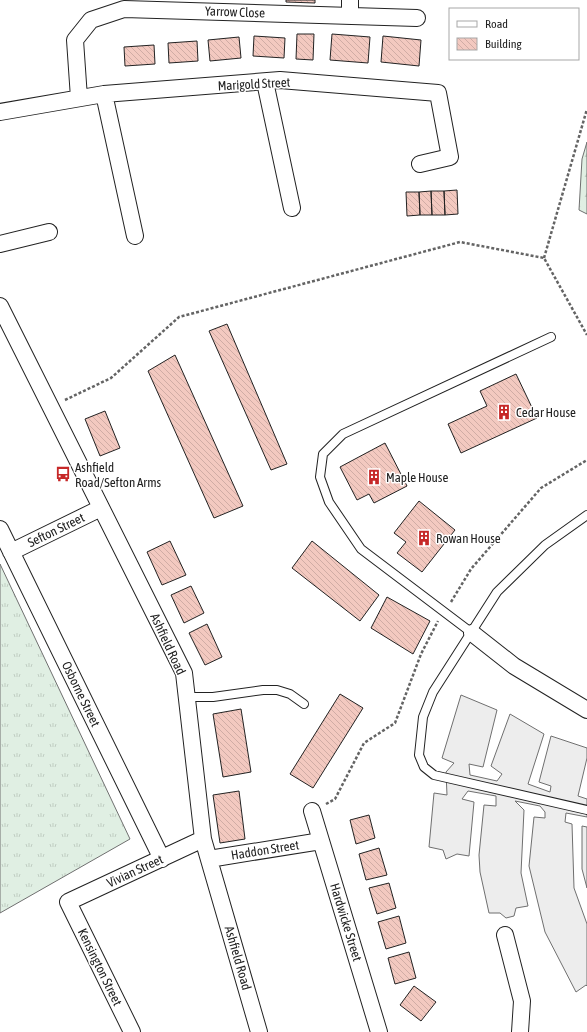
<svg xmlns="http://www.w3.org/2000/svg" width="587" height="1032" viewBox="0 0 587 1032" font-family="'Asap Condensed',sans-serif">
	<defs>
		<pattern id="grass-tufts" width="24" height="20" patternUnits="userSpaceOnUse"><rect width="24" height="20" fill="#e0efe3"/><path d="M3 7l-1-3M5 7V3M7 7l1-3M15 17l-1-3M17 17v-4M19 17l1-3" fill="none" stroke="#c0cdc2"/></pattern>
		<pattern id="forest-firs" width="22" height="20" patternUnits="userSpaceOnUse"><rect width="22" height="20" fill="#e0efe3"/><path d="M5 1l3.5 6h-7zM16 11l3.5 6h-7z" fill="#c0cdc2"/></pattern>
		<pattern id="building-back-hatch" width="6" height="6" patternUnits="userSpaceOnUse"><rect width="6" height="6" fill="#f3c9c0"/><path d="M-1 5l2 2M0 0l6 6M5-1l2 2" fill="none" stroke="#d0aca5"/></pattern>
	</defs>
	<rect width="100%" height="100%" fill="#fff"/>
	<path fill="url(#grass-tufts)" stroke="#6f6f6f" d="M0 564 130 839 0 913Z"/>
	<path fill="url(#forest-firs)" stroke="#6f6f6f" d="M587 142V214L579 210 582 159Z"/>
	<path fill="#ededed" stroke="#6f6f6f" d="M461 695 497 710 483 767 469 764 470 775 497 781 502 774 491 766 510 714 544 734 528 784 550 792 551 786 539 782 551 736 587 748V758L578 796 587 799V817L566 813 565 822 572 824 574 888 587 924V986L586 985 576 992 545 932 529 866 534 817 545 818V812L540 806 515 801 524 810 521 873 528 906 516 908 514 916 506 918 500 913H489L480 872 479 855 484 805 496 806V796L468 791 462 799 474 802 469 856 457 854 446 859 443 850 429 847 434 793 447 795 446 772 454 763 442 758Z
		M582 826 587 827V888L582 869Z"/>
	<path fill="url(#building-back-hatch)" stroke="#222" d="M286 0H315V3L286 2Z
		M297 34H314L313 60 296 59Z
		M332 34 370 37 368 63 330 60Z
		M254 36 285 38 284 58 253 56Z
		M383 36 421 40 419 66 381 62Z
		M239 37 241 58 210 61 208 40Z
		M197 41 198 61 169 63 168 43Z
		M154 45 155 64 125 66 124 47Z
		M457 190 458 214 445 215 444 191Z
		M431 191H444L445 215H432Z
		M431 191 432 215H420L419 192Z
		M406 192H419L420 215 407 216Z
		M227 324 287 464 271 470 209 331Z
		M175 355 243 506 214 518 148 371Z
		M516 374 537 418 461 453 448 424 487 406 480 391Z
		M105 411 120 448 100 456 85 419Z
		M385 443 407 486 374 503 369 494 357 500 340 467Z
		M419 501 455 530 422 572 397 553 406 542 394 533Z
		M170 541 186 575 162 585 147 552Z
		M312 541 379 595 360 621 292 568Z
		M191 586 204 613 184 623 171 595Z
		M387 597 430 621 413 654 371 628Z
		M207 624 222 657 205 665 189 633Z
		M340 694 363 708 313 788 290 774Z
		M241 709 251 772 223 777 213 714Z
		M239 791 245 839 220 843 213 795Z
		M369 815 375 838 356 844 350 820Z
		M379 848 387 875 366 880 359 854Z
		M389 883 396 908 377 914 369 888Z
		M399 916 406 943 386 949 378 922Z
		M409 952 416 978 395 984 388 958Z
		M414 986 436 1002 421 1021 400 1005Z"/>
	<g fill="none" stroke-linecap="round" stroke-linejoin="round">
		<defs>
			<path id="service" d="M587 515 545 545 497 592 433 692 423 717 419 755 424 767 434 775 587 810
				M472 633 361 549 329 502 320 477 323 454 343 434 551 337
				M186 697H213L263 690H277L290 694 304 704"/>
			<path id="minor" d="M350 0V16
				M265 82 292 208
				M104 94 135 236
				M79 98 75 40 91 20 124 9 417 18
				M0 112 104 94 280 80 438 93 450 157 420 164
				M0 244 49 232
				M0 306 184 673 203 839 259 1032
				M0 529 162 859
				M11 552 101 508
				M472 633 514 666 587 710
				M312 811 379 1032
				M209 859 321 841
				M505 935 522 1001 520 1032
				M132 1032 68 902 203 839"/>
		</defs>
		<use href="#service" stroke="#222" stroke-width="10"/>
		<use href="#minor" stroke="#222" stroke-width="18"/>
		<path stroke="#646464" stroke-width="2.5" stroke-dasharray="3 2" stroke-linecap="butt" d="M544 258 587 109
			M65 400 111 378 179 317 460 242 544 258 587 335
			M451 602 471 569 541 488 587 460
			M326 804 335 799 364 743 395 723 421 654 438 621"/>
		<use href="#service" stroke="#fff" stroke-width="8"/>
		<use href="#minor" stroke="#fff" stroke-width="16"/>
	</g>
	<defs>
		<symbol id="building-bare" viewBox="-9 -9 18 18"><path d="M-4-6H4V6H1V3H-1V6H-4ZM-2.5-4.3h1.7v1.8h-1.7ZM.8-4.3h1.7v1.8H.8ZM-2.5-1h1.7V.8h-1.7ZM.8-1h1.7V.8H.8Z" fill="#c62828" stroke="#fff" stroke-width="2.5" paint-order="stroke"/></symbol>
		<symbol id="bus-bare" viewBox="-9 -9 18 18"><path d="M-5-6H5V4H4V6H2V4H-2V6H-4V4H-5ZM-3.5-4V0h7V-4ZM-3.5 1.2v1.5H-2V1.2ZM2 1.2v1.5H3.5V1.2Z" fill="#c62828" stroke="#fff" stroke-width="2.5" paint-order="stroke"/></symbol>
	</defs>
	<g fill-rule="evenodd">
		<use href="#building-bare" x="493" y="401" width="22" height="22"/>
		<use href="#bus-bare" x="52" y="463" width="22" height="22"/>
		<use href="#building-bare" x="363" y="466" width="22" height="22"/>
		<use href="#building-bare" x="413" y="527" width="22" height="22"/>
	</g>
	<g text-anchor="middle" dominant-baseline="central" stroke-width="3" stroke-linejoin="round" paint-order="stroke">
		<g font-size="13" fill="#222" stroke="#fff">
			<text transform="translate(235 12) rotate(2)">Yarrow Close</text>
			<text transform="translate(254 84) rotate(-3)">Marigold Street</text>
			<text transform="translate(56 530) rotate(-26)">Sefton Street</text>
			<text transform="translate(168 644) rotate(65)">Ashfield Road</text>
			<text transform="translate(81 694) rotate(64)">Osborne Street</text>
			<text transform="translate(265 850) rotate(-9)">Haddon Street</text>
			<text transform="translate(135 871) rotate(-25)">Vivian Street</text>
			<text transform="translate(346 922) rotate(73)">Hardwicke Street</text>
			<text transform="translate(238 958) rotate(74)">Ashfield Road</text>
			<text transform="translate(100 967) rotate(64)">Kensington Street</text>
		</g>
		<g font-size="13" fill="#222" stroke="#fff" text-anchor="start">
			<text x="516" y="412">Cedar House</text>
			<text x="75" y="467">Ashfield<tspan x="75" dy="15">Road/Sefton Arms</tspan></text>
			<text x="386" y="477">Maple House</text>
			<text x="436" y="538">Rowan House</text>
		</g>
	</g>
	<rect x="449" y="8" width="130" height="52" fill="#ffffff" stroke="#a7a7a7"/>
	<rect x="457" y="21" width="20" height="6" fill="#ffffff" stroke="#a7a7a7"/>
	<text x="485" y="28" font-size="12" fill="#222222">Road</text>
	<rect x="457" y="38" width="20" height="12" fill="url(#building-back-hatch)" stroke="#a7a7a7"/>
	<text x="485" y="48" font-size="12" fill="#222222">Building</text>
</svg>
